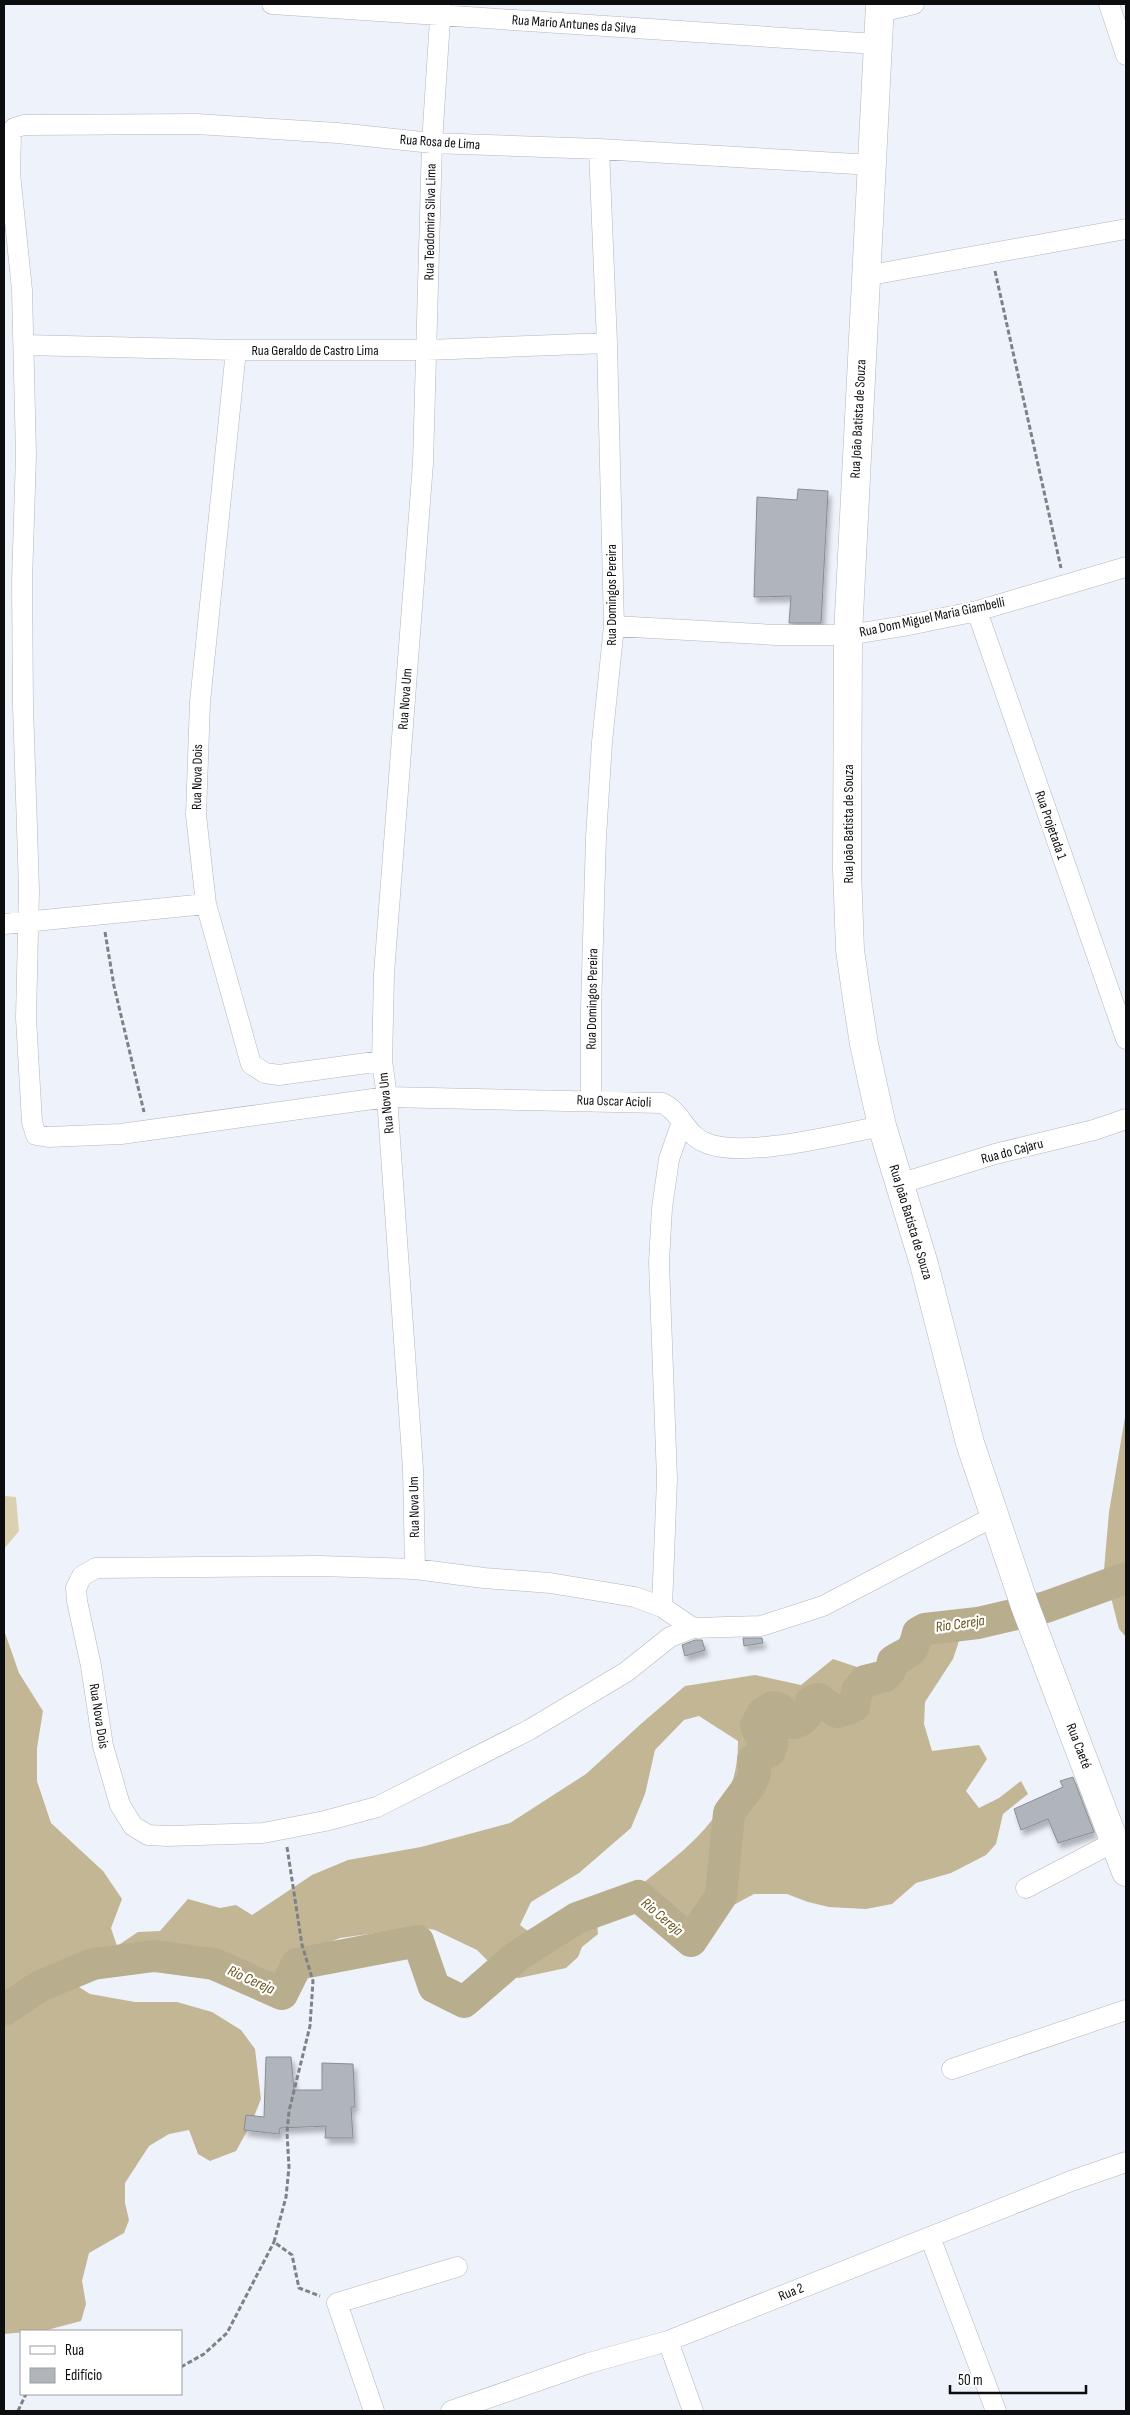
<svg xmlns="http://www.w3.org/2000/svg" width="1130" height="2415" viewBox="0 0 1130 2415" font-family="'Sofia Sans Condensed',sans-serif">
	<defs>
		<filter id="shadow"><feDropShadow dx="3" dy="5.5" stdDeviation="2.5" flood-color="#0004"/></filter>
	</defs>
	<rect width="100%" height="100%" fill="#eef2fa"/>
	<path fill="#dbd0b0" d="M4 1496 16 1497 19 1531 4 1549Z"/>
	<path fill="#c2b695" d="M1126 1411V1637L1119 1629 1104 1570 1109 1512Z
		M976 1617 988 1623 976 1637 959 1641 953 1659 925 1702 924 1724 932 1751 979 1745 987 1759 966 1791 979 1808 999 1798 1021 1781 1028 1794 1003 1814 996 1844 986 1855 951 1873 916 1883 892 1904 866 1909 829 1907 808 1902 787 1894H754L678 1935 662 1933 640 1917 626 1897C679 1852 739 1820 738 1741L699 1716 684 1720 655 1750 645 1794 631 1828 579 1873 531 1902 520 1925 533 1935 572 1922H597L598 1934 582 1947 578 1957 566 1968 519 1978 502 1975 477 1950 435 1930 419 1927 340 1938 312 1949 267 1986H235L202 1975 156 1955 142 1953 116 1963 70 1965 71 1982 90 1994 135 2002H177L212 2012 241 2030 255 2049 261 2099 251 2124 236 2151 210 2161 198 2154 189 2130 169 2134 149 2146 125 2183V2203L129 2220 124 2233 89 2253 82 2281 86 2304 81 2321 47 2330 4 2334V1630L19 1673 43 1711 37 1748V1781L51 1823 103 1871 122 1899 111 1928 117 1946 138 1932 160 1931 188 1899 220 1908 236 1905 252 1915 312 1875 348 1860 421 1847 510 1823 586 1774 642 1723 685 1686 755 1675 801 1685 833 1659 869 1671 898 1653 921 1622Z"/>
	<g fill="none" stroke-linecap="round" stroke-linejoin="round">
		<path stroke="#b8ad8c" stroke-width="32" d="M4 2010 40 1986 93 1964 154 1956 214 1964 282 1994 297 1964 418 1941 434 1987 464 2002 517 1956 577 1918 638 1896 691 1941 721 1896 729 1813 751 1783 755 1773 753 1760 770 1751 772 1744 759 1733 756 1725 763 1713 773 1707 780 1709 792 1723C804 1722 808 1714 811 1702L818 1699 837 1712 849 1709 854 1706 857 1691 865 1681 885 1676 891 1669 893 1661C909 1651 913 1654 918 1633L925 1629 978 1623 1046 1607 1126 1578"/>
	</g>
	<path fill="#b0b5bc" stroke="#898d93" filter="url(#shadow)" d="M798 489 828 491 821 623H789L791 596 754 597 757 497 797 500Z
		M743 1638H762L763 1643 744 1646Z
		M695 1640H702L705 1650 685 1656 682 1645Z
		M1073 1777 1094 1832 1058 1843 1048 1819 1021 1830 1014 1809 1063 1787 1060 1781Z
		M266 2057H291L294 2090H322V2063L353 2064 355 2107H351L353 2138H325L326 2126 280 2128 279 2134 244 2130 246 2115 264 2117Z"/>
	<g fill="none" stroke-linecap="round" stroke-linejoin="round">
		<defs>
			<path id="street" d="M272 4 876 44
				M1109 4 1126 55
				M880 12 914 4
				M873 165 599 149 432 143 338 133 196 124 24 125 14 128 11 134 10 173 22 290 26 455 22 581 23 706 29 889 26 1018 32 1122 36 1135 48 1137 121 1134 387 1097 662 1103C681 1111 685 1135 706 1143 744 1159 840 1134 882 1126
				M865 276 1126 229
				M24 345 236 350H427L607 343
				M236 350 200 702 196 815 206 904 251 1064 265 1073 279 1075 382 1061
				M977 611 1126 1039
				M614 626 776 635H848L904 626 977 611 1126 567
				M4 924 206 904
				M591 1100V1008L596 837 602 742 614 626 607 343 599 149
				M899 1184 995 1154 1094 1130 1126 1119
				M415 1569 413 1469 387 1097 382 1061 384 974 423 463 432 143 441 4
				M662 1607 667 1479 659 1262 662 1208 669 1159 682 1122
				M693 1628 662 1607 635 1597 550 1583 484 1578 415 1569 320 1566 96 1568 82 1576 76 1588 77 1601 91 1666 103 1746 120 1805 133 1826 148 1835 168 1836 263 1833 325 1821 377 1807 529 1730 626 1672 670 1637 693 1628 761 1626 823 1606 995 1516
				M1026 1888 1116 1841
				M952 2069 1126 2010
				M930 2237 996 2411
				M668 2341 693 2411
				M374 2411 337 2303 457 2267
				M451 2411 589 2363 668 2341 1071 2181 1126 2162"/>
			<path id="secondary" d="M880 4 848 635 847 870 850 950 857 999 864 1044 882 1126 924 1264 970 1443 1025 1606 1126 1872"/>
		</defs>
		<use href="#street" stroke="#b2b6bd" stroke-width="21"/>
		<use href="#secondary" stroke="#b2b6bd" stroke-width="29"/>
		<path stroke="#7e8186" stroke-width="3" stroke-dasharray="5 2.5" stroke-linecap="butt" d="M995 271 1061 568
			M105 932 114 986 144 1112
			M287 1847 302 1945 313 1981 310 2026 289 2111 287 2133 289 2167 286 2197 274 2242 292 2255 299 2288 320 2296
			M181 2367 204 2354 227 2333 274 2242
			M18 2411 26 2394"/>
		<use href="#street" stroke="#fff" stroke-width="20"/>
		<use href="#secondary" stroke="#fff" stroke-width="28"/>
	</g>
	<g text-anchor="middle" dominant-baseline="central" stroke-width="4.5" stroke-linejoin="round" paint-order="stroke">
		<g font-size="14" fill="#0b0d0f" stroke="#fff">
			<text transform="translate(574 24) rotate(4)">Rua Mario Antunes da Silva</text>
			<text transform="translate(440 142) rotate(4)">Rua Rosa de Lima</text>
			<text transform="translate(430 222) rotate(-89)">Rua Teodomira Silva Lima</text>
			<text x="315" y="350">Rua Geraldo de Castro Lima</text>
			<text transform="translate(858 419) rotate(-87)">Rua João Batista de Souza</text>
			<text transform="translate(611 595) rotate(-90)">Rua Domingos Pereira</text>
			<text transform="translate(932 617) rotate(-12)">Rua Dom Miguel Maria Giambelli</text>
			<text transform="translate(405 699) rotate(-86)">Rua Nova Um</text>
			<text transform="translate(197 777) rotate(-89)">Rua Nova Dois</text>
			<text transform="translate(848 824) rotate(-90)">Rua João Batista de Souza</text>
			<text transform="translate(1051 825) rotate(71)">Rua Projetada 1</text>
			<text transform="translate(592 999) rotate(-89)">Rua Domingos Pereira</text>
			<text transform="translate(614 1101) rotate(2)">Rua Oscar Acioli</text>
			<text transform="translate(386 1103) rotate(-96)">Rua Nova Um</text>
			<text transform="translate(1012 1151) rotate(-15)">Rua do Cajaru</text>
			<text transform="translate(911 1222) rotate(73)">Rua João Batista de Souza</text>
			<text transform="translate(414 1507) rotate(-91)">Rua Nova Um</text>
			<text transform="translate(99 1716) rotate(81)">Rua Nova Dois</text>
			<text transform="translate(1079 1746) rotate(69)">Rua Caeté</text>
			<text transform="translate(791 2292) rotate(-22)">Rua 2</text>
		</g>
		<g font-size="15" font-style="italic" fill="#65531b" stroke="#fff">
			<text transform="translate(960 1624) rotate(-8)">Rio Cereja</text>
			<text transform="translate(662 1917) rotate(40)">Rio Cereja</text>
			<text transform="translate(251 1980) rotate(24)">Rio Cereja</text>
		</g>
	</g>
	<rect width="1130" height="2415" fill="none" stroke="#0b0d0f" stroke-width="10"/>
	<rect x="20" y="2330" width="162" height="65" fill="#ffffff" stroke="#9d9e9f"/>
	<rect x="30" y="2346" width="25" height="8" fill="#ffffff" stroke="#9d9e9f"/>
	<text x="65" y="2355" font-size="15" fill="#0b0d0f">Rua</text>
	<rect x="30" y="2368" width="25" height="15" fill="#b0b5bc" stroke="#9d9e9f"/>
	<text x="65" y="2380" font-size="15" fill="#0b0d0f">Edifício</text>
	<path d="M950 2385v8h136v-8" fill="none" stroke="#0b0d0f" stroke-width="2.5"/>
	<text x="958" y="2385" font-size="15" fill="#0b0d0f" stroke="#ffffff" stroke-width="4" paint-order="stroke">50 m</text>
</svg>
